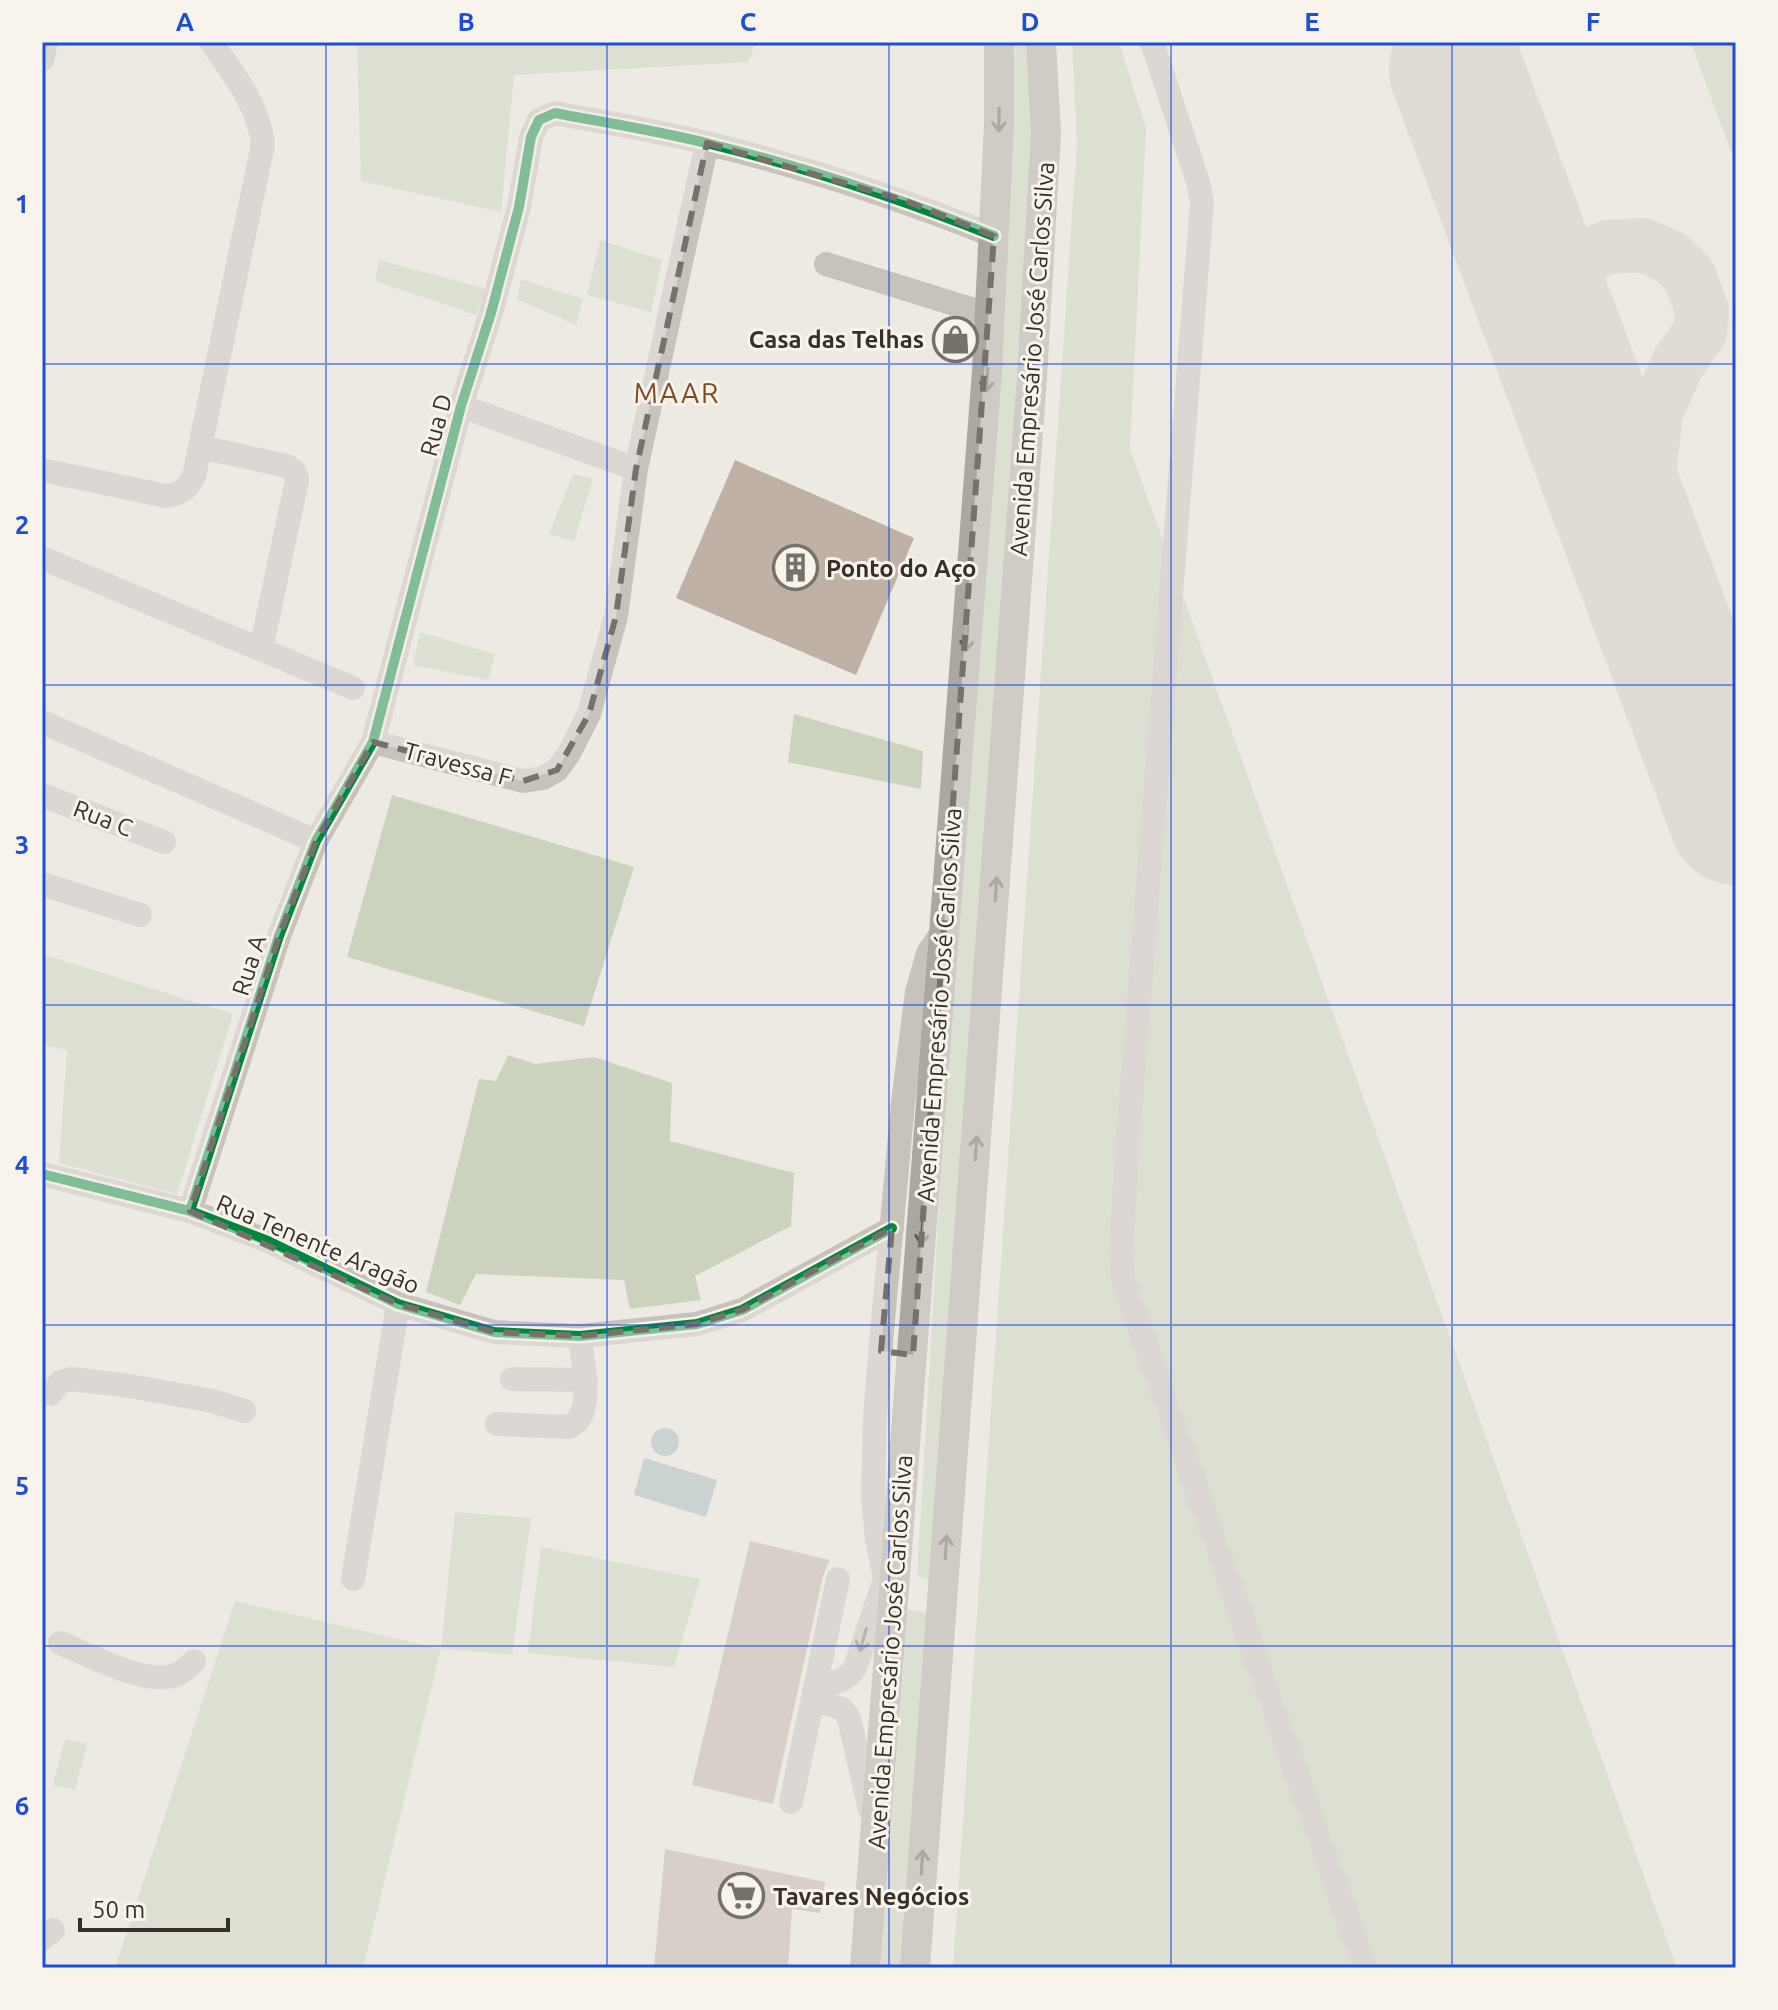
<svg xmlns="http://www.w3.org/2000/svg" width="1778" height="2010" viewBox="0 0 1778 2010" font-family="Ubuntu,sans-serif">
	<rect width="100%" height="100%" fill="#edeae3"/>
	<path fill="#cbd2be" d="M357 42H756L748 62 514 75 501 212 361 181Z
		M1013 42H1032L1029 253 932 1580 917 1576 956 923 1015 49Z
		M1072 42H1119L1146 129 1130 449 1677 1968H953L1077 143Z
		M1691 42H1736V166Z
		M600 240 662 260 651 312 587 295Z
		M379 260 487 289 476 315 375 281Z
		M521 279 583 299 576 325 517 299Z
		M573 474 593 479 574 541 549 534Z
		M420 632 495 654 488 680 413 665Z
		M794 714 923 751 921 789 788 762Z
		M392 795 634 867 584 1026 347 957Z
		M42 954 233 1014 177 1194 59 1163 67 1050 42 1045Z
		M508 1055 535 1064 594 1057 672 1083 670 1141 794 1173 791 1226 695 1276 701 1300 630 1309 624 1280 476 1274 460 1305 426 1292 479 1079 496 1081Z
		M455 1512 531 1518 512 1655 441 1649 363 1968H115L235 1601 441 1649Z
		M541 1547 700 1579 674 1667 528 1653Z
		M908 1610 930 1612 902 1968H880Z
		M65 1739 87 1744 75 1790 53 1785Z"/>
	<path fill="#a1b9bc" d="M651 1442a14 14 0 1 1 28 0a14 14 0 1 1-28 0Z
		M644 1458 717 1480 706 1517 634 1495Z"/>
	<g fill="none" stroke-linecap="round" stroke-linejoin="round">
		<path stroke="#cecac4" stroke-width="54" d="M1559 346 1562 299 1581 258 1609 247 1643 245 1670 257 1689 275 1702 311 1700 332 1678 363 1656 413 1650 466 1660 591 1679 662"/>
		<path stroke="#cecac4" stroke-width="134" d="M1456 70 1736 818"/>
	</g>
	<path fill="#bfb1a6" d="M735 460 914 538 856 675 676 598Z
		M750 1541 830 1560 823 1576 773 1804 692 1785Z
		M665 1849 825 1882 820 1913 792 1909 788 1968H654Z"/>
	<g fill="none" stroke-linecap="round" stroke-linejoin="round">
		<path stroke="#c7c2bc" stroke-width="24" d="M1152 42 1198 182 1202 202 1128 1138 1121 1251 1123 1280 1365 1968
			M42 60 46 42
			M826 264 990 315
			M461 406 636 469
			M200 447 287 466 295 472 297 480 261 649
			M42 470 166 496C181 494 187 489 194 476L263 144C258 104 234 75 211 42
			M42 558 353 688
			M42 722 316 841
			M373 742 523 781 543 778 557 770 568 755 589 714 616 616 636 469 707 143
			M42 795 164 842
			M42 884 140 915
			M42 1174 190 1211 268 1241 398 1304 494 1332 580 1336 697 1324 742 1310 892 1228
			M190 1211 279 936 316 841 373 742 461 406 491 313 519 207 531 137 539 120 555 113C607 123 659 131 710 144 808 168 901 199 994 236
			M512 1379 586 1380
			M50 1394 60 1382 71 1379 124 1385 213 1401 244 1411
			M497 1424 569 1427C597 1414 581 1359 580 1336
			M353 1579 398 1304
			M890 1591 885 1579 877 1539 873 1498 875 1416 882 1331 903 1103 917 992 928 953 945 928
			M60 1643C88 1654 139 1682 168 1677 180 1675 186 1669 194 1661
			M816 1683C833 1684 845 1682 855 1668L885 1579
			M813 1699 842 1709 849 1718 870 1810
			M791 1802 838 1579
			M42 1939 53 1930"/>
		<path stroke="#aca7a1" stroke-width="30" d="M865 1968 987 371 999 124V42
			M915 1968 1032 377 1046 133 1041 42"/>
		<defs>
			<path id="cycleway" d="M42 1174 190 1211 268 1241 398 1304 494 1332 580 1336 697 1324 742 1310 892 1228
				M190 1211 279 936 316 841 373 742 461 406 491 313 519 207 531 137 539 120 555 113C607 123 659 131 710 144 808 168 901 199 994 236"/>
		</defs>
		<use href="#cycleway" stroke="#f9f4eb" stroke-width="15"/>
		<use href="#cycleway" stroke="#00873e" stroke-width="10"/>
	</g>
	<defs><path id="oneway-shaft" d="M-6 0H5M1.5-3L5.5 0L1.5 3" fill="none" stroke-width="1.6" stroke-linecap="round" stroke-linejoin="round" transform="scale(2)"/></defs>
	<g stroke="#605a54">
		<use href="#oneway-shaft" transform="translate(999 120) rotate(91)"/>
		<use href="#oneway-shaft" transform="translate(987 380) rotate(94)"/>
		<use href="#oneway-shaft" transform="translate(967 639) rotate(94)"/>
		<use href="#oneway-shaft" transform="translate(996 889) rotate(-86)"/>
		<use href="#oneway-shaft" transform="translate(976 1148) rotate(-86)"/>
		<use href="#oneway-shaft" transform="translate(922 1233) rotate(94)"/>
		<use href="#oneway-shaft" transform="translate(946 1547) rotate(-86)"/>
		<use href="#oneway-shaft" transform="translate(922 1862) rotate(-86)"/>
	</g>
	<use stroke="#78726c" href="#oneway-shaft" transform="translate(863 1640) rotate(106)"/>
	<path d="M0 0H1778V2010H0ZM707 143 906 201 994 236 913 1355 881 1351 892 1228 742 1310 697 1324 580 1336 494 1332 398 1304 190 1211 279 936 316 841 373 742 523 781 557 770 589 714 616 616 636 469Z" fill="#edeae3" fill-opacity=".55" fill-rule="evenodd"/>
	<path fill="none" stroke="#77716b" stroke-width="6" stroke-dasharray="16 10" stroke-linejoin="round" d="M707 143 906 201 994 236 913 1355 881 1351 892 1228 742 1310 697 1324 580 1336 494 1332 398 1304 190 1211 279 936 316 841 373 742 523 781 557 770 589 714 616 616 636 469Z"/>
	<path fill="none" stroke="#1d4ed8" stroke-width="2" stroke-opacity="0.55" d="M326 42V1968M607 42V1968M889 42V1968M1171 42V1968M1452 42V1968M42 364H1736M42 685H1736M42 1005H1736M42 1325H1736M42 1646H1736"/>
	<defs>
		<symbol id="shop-ring" viewBox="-11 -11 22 22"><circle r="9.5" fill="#f9f4eb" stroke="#77716b" stroke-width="1.5"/><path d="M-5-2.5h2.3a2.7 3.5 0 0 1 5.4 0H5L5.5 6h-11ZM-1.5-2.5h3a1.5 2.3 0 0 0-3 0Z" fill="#77716b"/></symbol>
		<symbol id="building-ring" viewBox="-11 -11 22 22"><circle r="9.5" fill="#f9f4eb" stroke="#77716b" stroke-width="1.5"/><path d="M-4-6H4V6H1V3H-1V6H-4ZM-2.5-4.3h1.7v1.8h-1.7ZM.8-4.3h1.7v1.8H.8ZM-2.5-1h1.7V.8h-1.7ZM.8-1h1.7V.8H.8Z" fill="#77716b"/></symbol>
		<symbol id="supermarket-ring" viewBox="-11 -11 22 22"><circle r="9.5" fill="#f9f4eb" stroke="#77716b" stroke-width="1.5"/><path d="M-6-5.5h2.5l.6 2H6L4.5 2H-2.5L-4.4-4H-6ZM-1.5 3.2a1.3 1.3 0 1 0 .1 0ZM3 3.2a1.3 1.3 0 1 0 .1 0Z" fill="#77716b"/></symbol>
	</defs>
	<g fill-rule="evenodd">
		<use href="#shop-ring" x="930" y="314" width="51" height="51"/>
		<use href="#building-ring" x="770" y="542" width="51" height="51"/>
		<use href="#supermarket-ring" x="716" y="1870" width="51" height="51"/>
	</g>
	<g text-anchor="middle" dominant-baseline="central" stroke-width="6" stroke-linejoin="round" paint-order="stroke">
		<g font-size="24" font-weight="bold" fill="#37302a" stroke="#f9f4eb" text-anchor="start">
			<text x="924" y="339" text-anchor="end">Casa das Telhas</text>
			<text x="826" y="568">Ponto do Aço</text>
			<text x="773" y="1896">Tavares Negócios</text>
		</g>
		<g font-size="24" fill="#37302a" stroke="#f9f4eb">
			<text transform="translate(1032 359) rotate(-86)">Avenida Empresário José Carlos Silva</text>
			<text transform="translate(436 425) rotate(-75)">Rua D</text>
			<text transform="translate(458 764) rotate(15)">Travessa F</text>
			<text transform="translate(103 818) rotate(21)">Rua C</text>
			<text transform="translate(249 965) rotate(-72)">Rua A</text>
			<text transform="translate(939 1005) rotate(-86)">Avenida Empresário José Carlos Silva</text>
			<text transform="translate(318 1244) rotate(23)">Rua Tenente Aragão</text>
			<text transform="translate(890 1652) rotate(-86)">Avenida Empresário José Carlos Silva</text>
		</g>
		<g font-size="28" letter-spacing="2" fill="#804a29" stroke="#f9f4eb">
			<text x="677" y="392">MAAR</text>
		</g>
	</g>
	<rect width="1778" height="2010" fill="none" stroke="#f9f4eb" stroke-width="88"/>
	<path d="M80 1918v12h148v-12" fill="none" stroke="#37302a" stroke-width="4"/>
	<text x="92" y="1918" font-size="24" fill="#37302a" stroke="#f9f4eb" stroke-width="6" paint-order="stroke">50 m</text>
	<rect x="44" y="44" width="1690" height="1922" fill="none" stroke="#1d4ed8" stroke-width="3"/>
	<g font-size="26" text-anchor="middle" font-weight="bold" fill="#1d4ed8">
		<text x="185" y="31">A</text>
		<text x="466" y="31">B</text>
		<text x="748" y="31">C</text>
		<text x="1030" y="31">D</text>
		<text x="1312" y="31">E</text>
		<text x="1593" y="31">F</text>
		<text x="22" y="213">1</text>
		<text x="22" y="534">2</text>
		<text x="22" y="854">3</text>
		<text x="22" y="1174">4</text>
		<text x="22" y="1495">5</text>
		<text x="22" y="1815">6</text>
	</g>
</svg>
